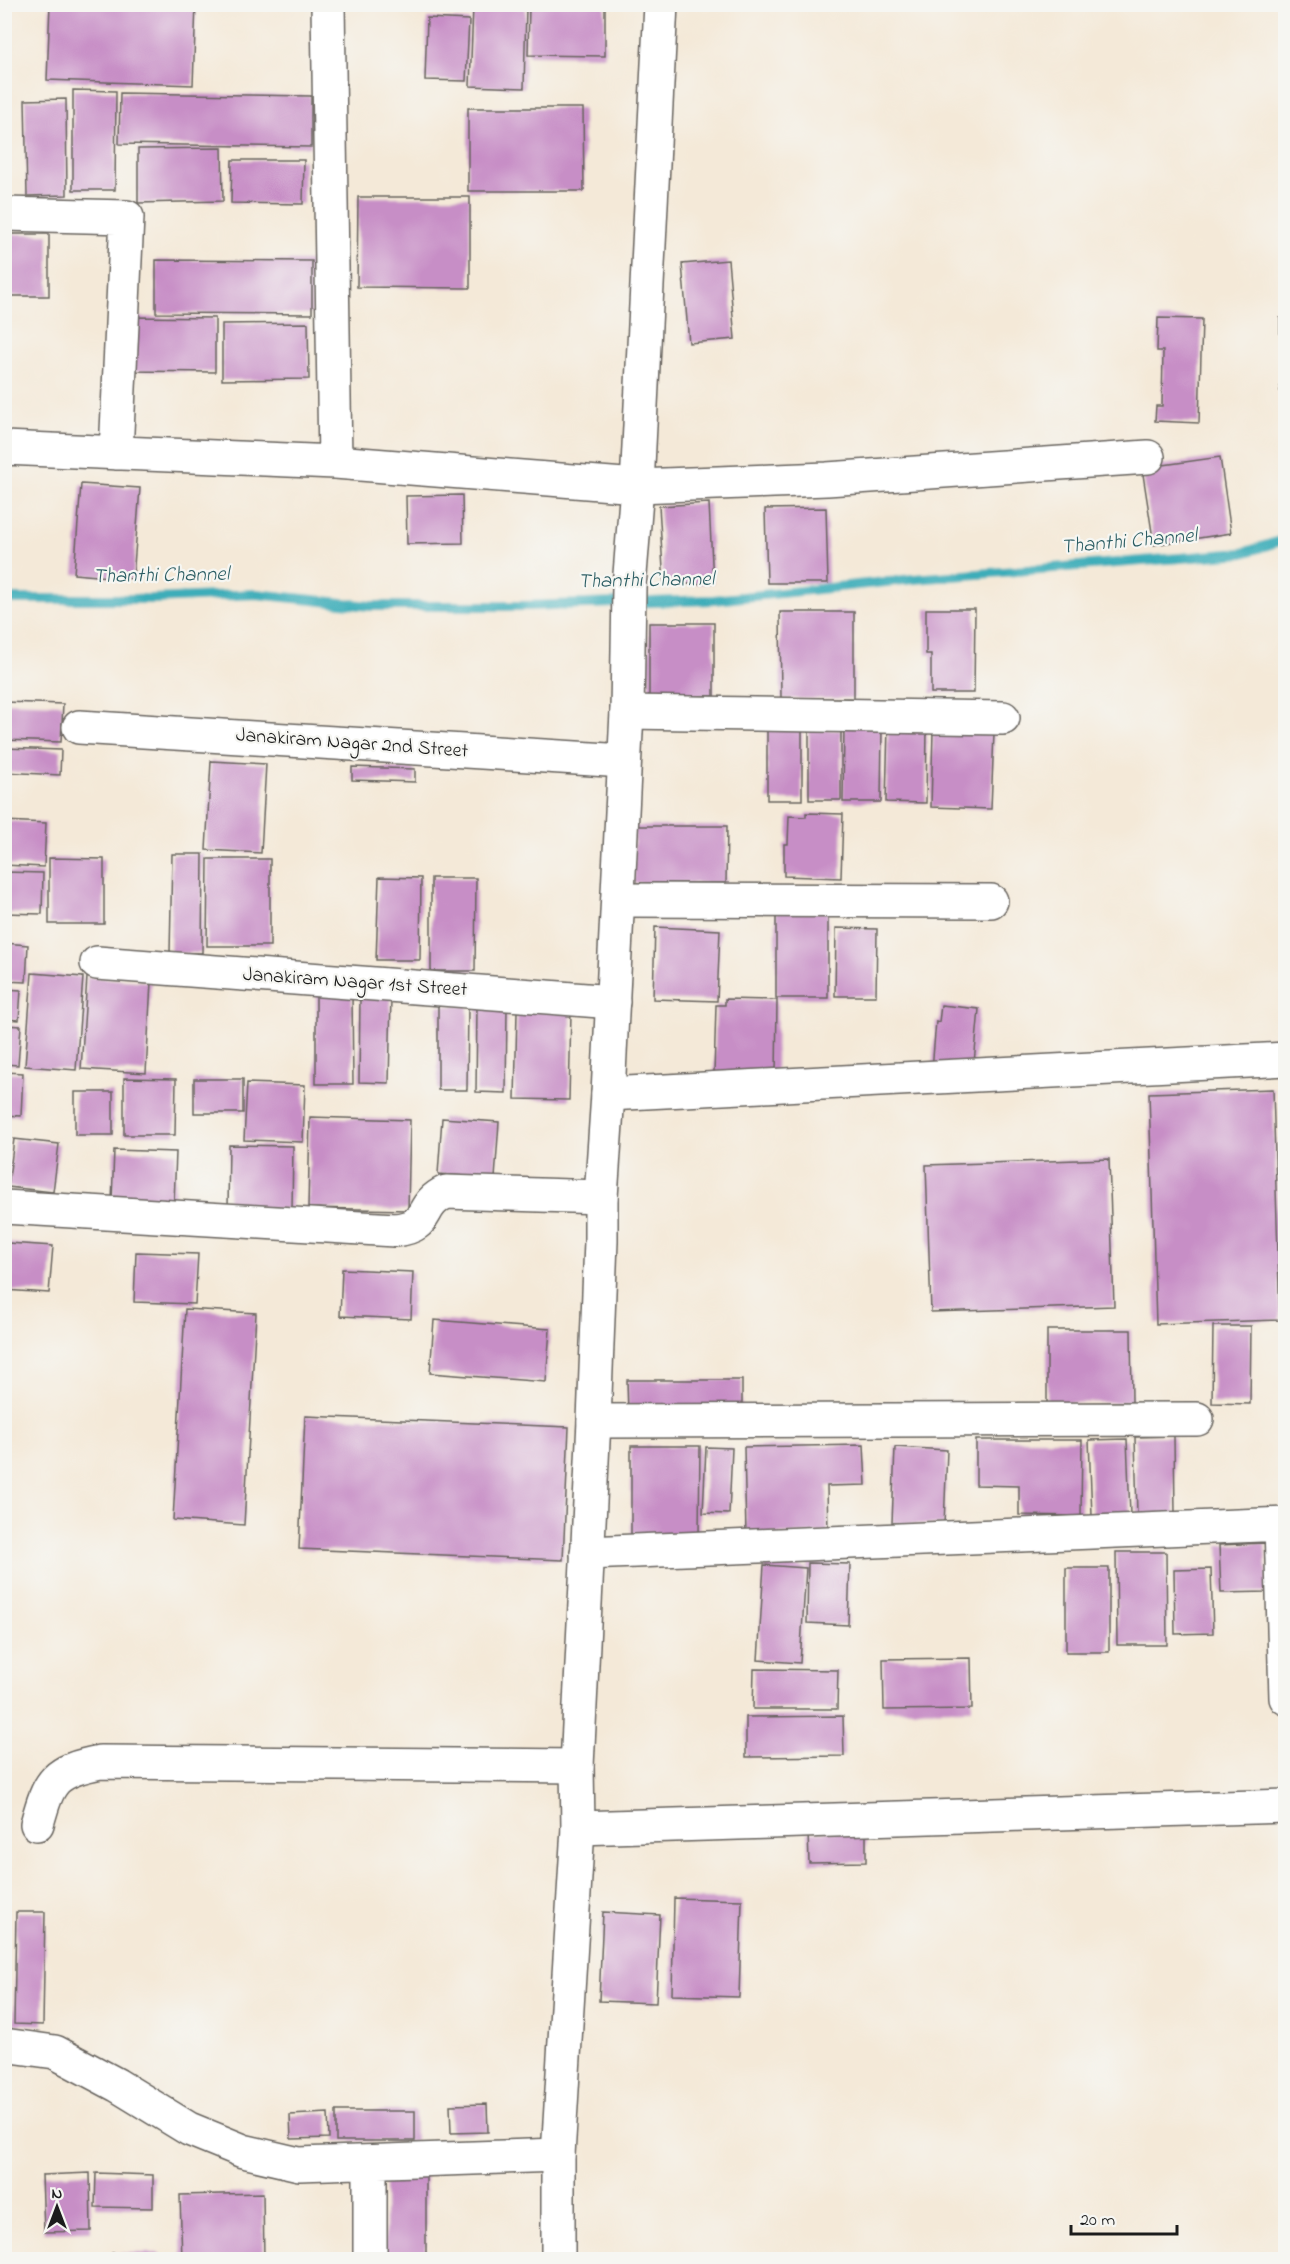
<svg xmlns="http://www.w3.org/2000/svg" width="1290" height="2264" viewBox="0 0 1290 2264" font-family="'Indie Flower',sans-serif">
	<rect width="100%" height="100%" fill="#f6f6f2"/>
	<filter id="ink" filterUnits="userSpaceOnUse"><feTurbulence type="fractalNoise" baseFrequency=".0167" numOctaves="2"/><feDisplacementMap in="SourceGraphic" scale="12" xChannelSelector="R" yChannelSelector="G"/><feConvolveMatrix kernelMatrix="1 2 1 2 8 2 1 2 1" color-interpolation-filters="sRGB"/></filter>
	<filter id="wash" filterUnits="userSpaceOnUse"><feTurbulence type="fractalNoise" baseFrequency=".008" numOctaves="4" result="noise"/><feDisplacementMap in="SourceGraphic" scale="24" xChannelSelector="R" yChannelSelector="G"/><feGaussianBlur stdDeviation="1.35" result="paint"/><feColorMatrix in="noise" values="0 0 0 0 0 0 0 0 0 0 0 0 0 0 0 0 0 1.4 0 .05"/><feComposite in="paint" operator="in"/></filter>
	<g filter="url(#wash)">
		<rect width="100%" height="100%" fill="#f4e9d8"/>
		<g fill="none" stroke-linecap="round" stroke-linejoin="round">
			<path stroke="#3dadb9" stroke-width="10" d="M4 599H154L256 594 370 606H521L714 600 914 579 1243 553 1286 539"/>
		</g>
		<g id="blocks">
			<path fill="#c78ec6" d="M50 4H196L193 85 47 80Z
				M529 4H605V56L528 55Z
				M473 6 526 8 524 88 470 86Z
				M427 18 469 20 466 81 425 80Z
				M73 90 116 91 115 190H73Z
				M120 93 311 96V147L119 144Z
				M66 99 67 195 27 196 25 100Z
				M468 108H583L584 191H468Z
				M222 148 223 201 138 203V149Z
				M232 160H304L303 204 231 203Z
				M358 197H470V288L357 287Z
				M4 234H49V296H4Z
				M156 260 312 261V314L156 313Z
				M728 260 735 339 689 343 682 264Z
				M130 317 215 318V372L128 371Z
				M1158 318 1202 319 1199 423 1155 421 1156 406H1162L1163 351H1157Z
				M1280 318H1286V402H1280Z
				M308 323 309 379 222 380V324Z
				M1220 457 1231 533 1154 545 1142 468Z
				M81 484 140 488 133 579 74 574Z
				M462 495 463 543 407 544 406 496Z
				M709 503 713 583 664 585 659 506Z
				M826 508 828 583H767L765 509Z
				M926 609H975L974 693H931V654H926Z
				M780 612H854V698L781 699Z
				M649 623H714V696H649Z
				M4 702 63 704 61 742 4 740Z
				M844 726H882L881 802H843Z
				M888 726 927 727 926 803 886 802Z
				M767 730H802V800H767Z
				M809 730H841V800H809Z
				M933 731 994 733 991 809 931 807Z
				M4 748 61 750 60 775 4 772Z
				M211 761 266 764 261 853 206 850Z
				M352 767 415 769V782L352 780Z
				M806 813 843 814 841 878 784 876V844H788L789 816 806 817Z
				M4 821 46 823 44 867 4 865Z
				M634 826H727L726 883H634Z
				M172 854H203L202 953H170Z
				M49 858 104 859V924H49Z
				M208 859H270V946H207Z
				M4 872 43 873 42 914 4 913Z
				M379 877 421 878 420 960H376Z
				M431 878H476L475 971H431Z
				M776 912H828V998H776Z
				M655 927 720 930 717 1001 653 999Z
				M836 928 877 929 876 996H835Z
				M4 943 28 945 26 982 4 981Z
				M32 973 83 977 76 1070 25 1066Z
				M87 977 151 982 146 1073 81 1069Z
				M4 989 21 990 19 1020 4 1019Z
				M316 992H352L353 1084H316Z
				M360 997H391L389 1083 359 1082Z
				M725 999 777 1000 776 1076 714 1074 716 1005H725Z
				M941 1005 979 1009 973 1074 932 1070 936 1021 939 1022Z
				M438 1006H468L467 1090H438Z
				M477 1006 507 1007 506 1093 476 1092Z
				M517 1011 571 1012 569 1100 515 1099Z
				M4 1025 21 1026 18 1065 4 1064Z
				M4 1072 23 1073 21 1116 4 1115Z
				M124 1078 176 1079 175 1135H124Z
				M194 1079H243V1113H194Z
				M247 1083 305 1085 303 1142 244 1140Z
				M1273 1089 1280 1320 1156 1324 1149 1093Z
				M75 1092H113V1135H75Z
				M310 1117 410 1120 408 1210 308 1208Z
				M442 1118 499 1122 495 1178 438 1174Z
				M14 1139 59 1144 53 1192 8 1187Z
				M229 1145 293 1146 292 1210 228 1208Z
				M114 1150 176 1152 174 1203 112 1201Z
				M1109 1159 1114 1306 931 1312 926 1165Z
				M8 1243 53 1246 49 1293 4 1290Z
				M136 1252 198 1254 195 1304 134 1302Z
				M342 1269 413 1272 411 1319 340 1316Z
				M185 1309 256 1313 244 1525 173 1520Z
				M434 1320 550 1329 546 1382 430 1373Z
				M1213 1326H1251L1250 1404 1212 1403Z
				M1047 1330H1131L1132 1402 1047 1403Z
				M627 1380H742V1412L628 1413Z
				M305 1416 569 1427 563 1560 299 1549Z
				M1174 1436 1175 1514 1137 1515 1135 1437Z
				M1127 1439 1130 1515 1092 1516 1089 1440Z
				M976 1440H1082L1081 1516 1019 1515V1486L976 1485Z
				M864 1445 866 1485 827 1486 828 1533 746 1535 744 1447Z
				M631 1446H700L699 1535 631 1534Z
				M706 1447 732 1448 729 1514 703 1513Z
				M895 1447 947 1450 944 1525 892 1523Z
				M1265 1543 1267 1592 1221 1593 1219 1545Z
				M1116 1552H1166L1167 1645H1117Z
				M808 1563 850 1564 848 1625 807 1623Z
				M764 1565 806 1568 800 1663 758 1660Z
				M1066 1568H1109V1652H1066Z
				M1211 1569 1213 1633 1175 1634 1174 1570Z
				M971 1658 972 1709 884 1710 883 1659Z
				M754 1669 838 1670 837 1709H753Z
				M843 1716 844 1756 746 1757V1717Z
				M866 1831V1862L809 1863 808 1832Z
				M674 1898 742 1900 739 1997 672 1995Z
				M16 1912H45L43 2025 14 2024Z
				M603 1912 660 1915 656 2003 599 2001Z
				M487 2104 488 2132 451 2133 450 2105Z
				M336 2111H415V2141H336Z
				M328 2113 329 2138 291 2139 290 2115Z
				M385 2168H426V2259H385Z
				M90 2173 91 2231 44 2232 42 2175Z
				M96 2173 153 2175V2208L95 2207Z
				M263 2193 264 2260H182L180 2195Z
				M112 2253H160V2260H112Z"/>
		</g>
	</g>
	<g filter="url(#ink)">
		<use href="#blocks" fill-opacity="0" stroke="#68645e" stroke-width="1.5"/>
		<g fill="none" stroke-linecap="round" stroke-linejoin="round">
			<defs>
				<path id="street" d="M328 4 335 462
					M4 214 127 217 116 453
					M4 448 335 462 637 486 827 479 1148 457
					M627 712 1003 718
					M79 727 624 761
					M618 900 991 901
					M97 963 613 1002
					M608 1094 1286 1059
					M4 1207 395 1230C433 1226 416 1206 446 1192L601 1197
					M594 1421 1197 1419
					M1281 1525 1286 1698
					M587 1553 1286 1524
					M37 1824C49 1780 54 1771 100 1762L577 1766
					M578 1828 1286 1806
					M4 2045 55 2052 117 2085 189 2129 243 2151 299 2164 558 2155
					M370 2162V2260"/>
				<path id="secondary" d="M558 2260V2155L578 1828 577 1766 594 1421 601 1241V1197L608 1094 627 712 629 587 637 486 661 4"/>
			</defs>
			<use href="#street" stroke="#68645e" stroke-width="36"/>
			<use href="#secondary" stroke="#68645e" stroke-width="36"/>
			<use href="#street" stroke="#fff" stroke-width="33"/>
			<use href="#secondary" stroke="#fff" stroke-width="33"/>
		</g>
	</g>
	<g text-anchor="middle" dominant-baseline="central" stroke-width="4.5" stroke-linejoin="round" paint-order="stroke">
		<g font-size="20" fill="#1c1c1c" stroke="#f6f6f2">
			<text transform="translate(352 744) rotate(4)">Janakiram Nagar 2nd Street</text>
			<text transform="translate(355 983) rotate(4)">Janakiram Nagar 1st Street</text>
		</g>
		<g font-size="21" font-style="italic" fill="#2b5d63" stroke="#f6f6f2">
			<text transform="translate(1129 542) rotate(-5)">Thanthi Channel</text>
			<text transform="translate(161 576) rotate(-1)">Thanthi Channel</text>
			<text transform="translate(646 581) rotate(-1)">Thanthi Channel</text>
		</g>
	</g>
	<rect width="1290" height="2264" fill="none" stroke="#f6f6f2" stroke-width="24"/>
	<g transform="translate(57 2207)" stroke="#f6f6f2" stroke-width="4.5" paint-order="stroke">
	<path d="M0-4.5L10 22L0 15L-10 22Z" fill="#1c1c1c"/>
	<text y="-9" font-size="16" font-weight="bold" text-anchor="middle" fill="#1c1c1c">N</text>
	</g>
	<path d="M1071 2225v9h106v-9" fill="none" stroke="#1c1c1c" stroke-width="3"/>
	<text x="1080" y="2225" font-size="18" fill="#1c1c1c" stroke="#f6f6f2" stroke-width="4.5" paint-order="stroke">20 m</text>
</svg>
